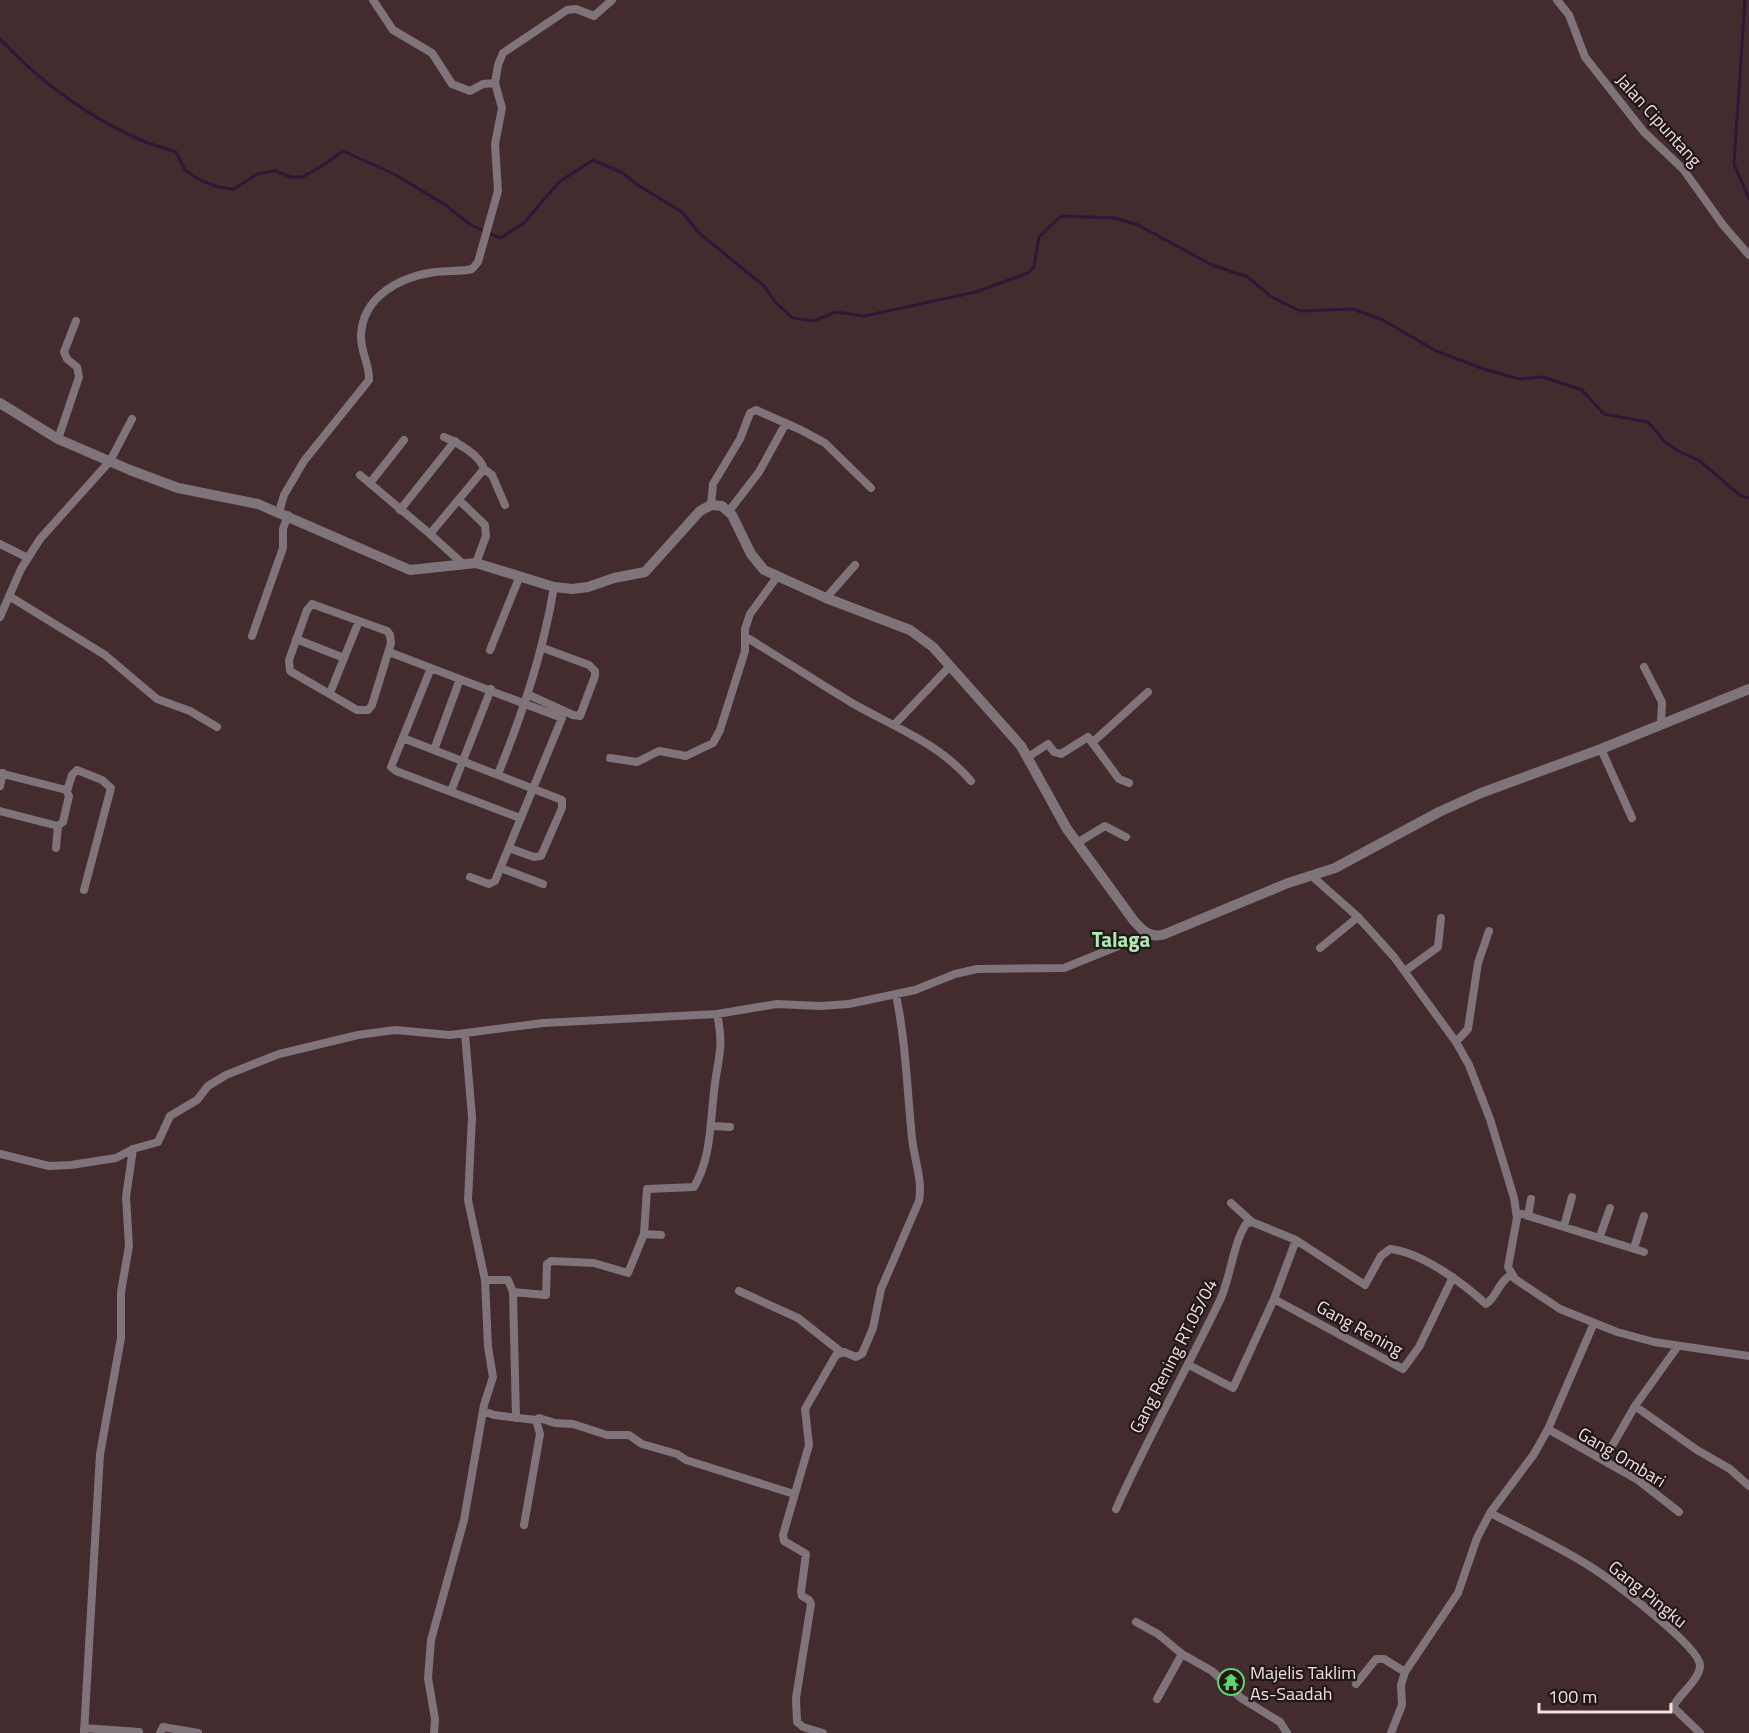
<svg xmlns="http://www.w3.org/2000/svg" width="1749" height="1733" viewBox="0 0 1749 1733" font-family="'Titillium Web',sans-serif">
	<rect width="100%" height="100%" fill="#432b2e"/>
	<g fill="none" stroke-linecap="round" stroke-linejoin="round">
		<path stroke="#301738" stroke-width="3" d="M1745 0 1734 164 1749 199
			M0 39C40 82 91 119 145 142 155 146 166 148 176 152L185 170 198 179 218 187 234 189 257 174 275 171 291 177H302L322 166 343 151 394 174 447 206 471 225 500 238 524 223 559 182 593 160 623 173 636 184 682 212 698 232 764 286 776 303 793 318 814 321 836 312 864 316 976 292 1028 273 1034 267 1039 237 1061 216 1115 218 1138 225 1212 265 1248 277 1270 296 1300 311 1353 309 1383 320 1436 351 1484 369 1519 379 1543 377 1582 390 1604 414 1648 422 1664 441 1678 451 1700 461 1741 496 1749 498"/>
		<path stroke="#7f7479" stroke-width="8" d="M373 0 393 30 432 53 452 84 470 91 483 84 495 83
			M1557 0 1569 15 1585 57 1644 132 1683 169 1723 225 1749 255
			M58 439 79 377 77 367 67 359 64 352 76 321
			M484 469 492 475 505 505
			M360 475 430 534 484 469C480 455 457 442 444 437
			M370 483 404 440
			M459 500 485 525 486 536 476 563
			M711 505 713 484 740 439 750 413 756 410 801 430 825 443 871 488
			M400 510 455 441
			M729 511 759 472 786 423
			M279 512 284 495 304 461 369 380C370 365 360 351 361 335 363 296 400 277 435 272 448 270 460 272 472 269L478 262 498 191 495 144 502 108 495 83 498 65 503 53 567 10 576 9 594 16 612 0
			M430 534 463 564
			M0 544 28 558
			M9 596 105 655 157 699 190 711 217 727
			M826 598 855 565
			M312 604 387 631 390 635 391 643 372 705 368 710H357L290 671 289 660 307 610Z
			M0 617 21 569 40 539 110 461 132 419
			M252 636 283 548V529L288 515
			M746 637C782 659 817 682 852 703 894 727 939 743 971 781
			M296 639 344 658
			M490 650 519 578
			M389 652 562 718 495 881 489 884 470 877
			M1644 667 1662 702 1661 723
			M431 668 391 767 396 771 520 818
			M330 693 359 621
			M529 695 573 715 580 716 595 676V671L589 665 543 648
			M894 725 950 666
			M403 738 562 800V808L541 856 534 857 509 848
			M1093 742 1148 692
			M1601 749 1632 818
			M434 750 460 679
			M1028 757 1048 744 1054 752 1061 754 1088 737 1119 779 1129 783
			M610 758 637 762 659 751 686 756 713 743 720 730 745 651V629L750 614 777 577
			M0 773 66 790 69 796 63 822 58 826 0 811
			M498 774C523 712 543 653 554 587
			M0 786 3 773
			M67 791 72 775 77 770 102 780 111 788 84 890
			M451 791 491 689
			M1077 843 1105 826 1126 837
			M56 848 58 826
			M501 868 543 884
			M1313 877 1358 917 1394 957 1456 1042 1469 1065 1490 1119 1514 1198 1517 1218 1508 1267 1515 1279 1560 1309 1617 1332 1654 1342 1749 1356
			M1320 948 1358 917
			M1405 971 1438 947 1441 918
			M1456 1042 1468 1029 1478 963 1489 931
			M712 1126 730 1127
			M0 1154 49 1166 71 1165 116 1158 133 1149 158 1142 170 1116 197 1100 208 1086 226 1075 279 1054 358 1035 395 1030 450 1035 543 1023 717 1014 777 1004 820 1006 849 1004 915 990 955 974 977 969 1064 968 1148 934
			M1231 1203 1252 1222
			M1516 1212 1644 1252
			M1528 1216 1531 1199
			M1564 1226 1572 1197
			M644 1234 647 1189 694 1187C711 1158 710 1125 714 1092 717 1059 725 1051 717 1014
			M1600 1236 1610 1208
			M1634 1248 1644 1216
			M485 1280H508L513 1292 516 1418
			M739 1291 798 1318 841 1352
			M513 1292 546 1295 547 1264 551 1261 594 1263 628 1273 644 1234 661 1235
			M1274 1299 1403 1369 1419 1347 1453 1277
			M1189 1365 1233 1388 1274 1299 1296 1240
			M1635 1406 1697 1450 1730 1469 1749 1486
			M483 1411 494 1415 536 1420 539 1418 555 1423 573 1424 607 1435H629L642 1444 677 1454 686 1460 794 1494
			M1548 1429 1638 1480 1679 1512
			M1604 1460 1635 1406 1678 1346
			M1116 1509C1148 1437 1187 1369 1221 1298 1231 1275 1233 1244 1246 1224L1252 1222 1296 1240 1365 1285 1381 1256 1390 1249C1421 1252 1463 1283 1486 1304 1497 1297 1498 1282 1511 1275
			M1490 1513C1524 1530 1559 1547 1591 1567 1610 1579 1699 1646 1700 1665 1700 1680 1679 1694 1673 1707L1700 1733
			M524 1525 540 1434 536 1420
			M1136 1622 1158 1634 1182 1654 1212 1671 1241 1698 1280 1722 1287 1733
			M1356 1684 1376 1659H1384L1405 1672
			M1157 1699 1182 1654
			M84 1728 139 1732
			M84 1733 100 1454 121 1338V1292L129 1246 126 1197 133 1149
			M160 1733 163 1727 198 1733
			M434 1733 435 1719 428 1678 431 1640 464 1520 484 1405 493 1377 488 1347 485 1280 468 1200 472 1117 465 1034
			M823 1733 803 1727 797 1722 796 1698 811 1604 809 1600 802 1596 801 1592 806 1554 784 1541 783 1535 809 1445 805 1409 836 1355 844 1352 856 1357 862 1354 873 1328 881 1289 919 1201C923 1180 914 1159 912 1138 907 1090 906 1043 896 995
			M1391 1733 1402 1705 1401 1685 1405 1672 1458 1593 1477 1538 1490 1513 1534 1454 1548 1429 1594 1323"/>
		<path stroke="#7f7479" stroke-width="10" d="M0 403 58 439 130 470 178 488 258 504 410 570 476 563 554 587 572 589 588 587 614 578 645 572 700 511 711 505 722 506 732 515 751 554 764 570 826 598 910 630 933 647 1021 746 1067 829 1134 921C1143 931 1151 939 1165 934L1288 883 1335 868 1439 812 1481 793 1601 749 1749 689"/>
	</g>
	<defs>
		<symbol id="temple-ring" viewBox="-11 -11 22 22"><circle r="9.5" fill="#221718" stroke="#61d46a" stroke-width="1.5"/><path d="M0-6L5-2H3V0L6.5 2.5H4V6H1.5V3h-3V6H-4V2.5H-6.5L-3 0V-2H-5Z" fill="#61d46a"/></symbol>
	</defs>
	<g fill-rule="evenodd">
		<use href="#temple-ring" x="1216" y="1667" width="30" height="30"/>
	</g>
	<g text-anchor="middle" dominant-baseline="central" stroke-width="4.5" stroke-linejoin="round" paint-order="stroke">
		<g font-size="18" fill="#efdfe0" stroke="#221718">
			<text transform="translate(1659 120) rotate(48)">Jalan Cipuntang</text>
			<text transform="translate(1360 1328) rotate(29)">Gang Rening</text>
			<text transform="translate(1173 1356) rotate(-63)">Gang Rening RT.05/04</text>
			<text transform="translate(1622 1457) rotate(31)">Gang Ombari</text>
			<text transform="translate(1648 1594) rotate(39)">Gang Pingku</text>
		</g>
		<g font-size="18" fill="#efdfe0" stroke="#221718" text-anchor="start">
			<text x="1250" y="1672">Majelis Taklim<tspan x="1250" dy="21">As-Saadah</tspan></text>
		</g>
		<g font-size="21" font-weight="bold" fill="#aeeaaf" stroke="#221718">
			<text x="1121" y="939">Talaga</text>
		</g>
	</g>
	<path d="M1539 1703v9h132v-9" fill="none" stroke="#efdfe0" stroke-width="3"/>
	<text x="1548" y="1703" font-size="18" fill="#efdfe0" stroke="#221718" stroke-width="4.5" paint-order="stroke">100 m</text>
</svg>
